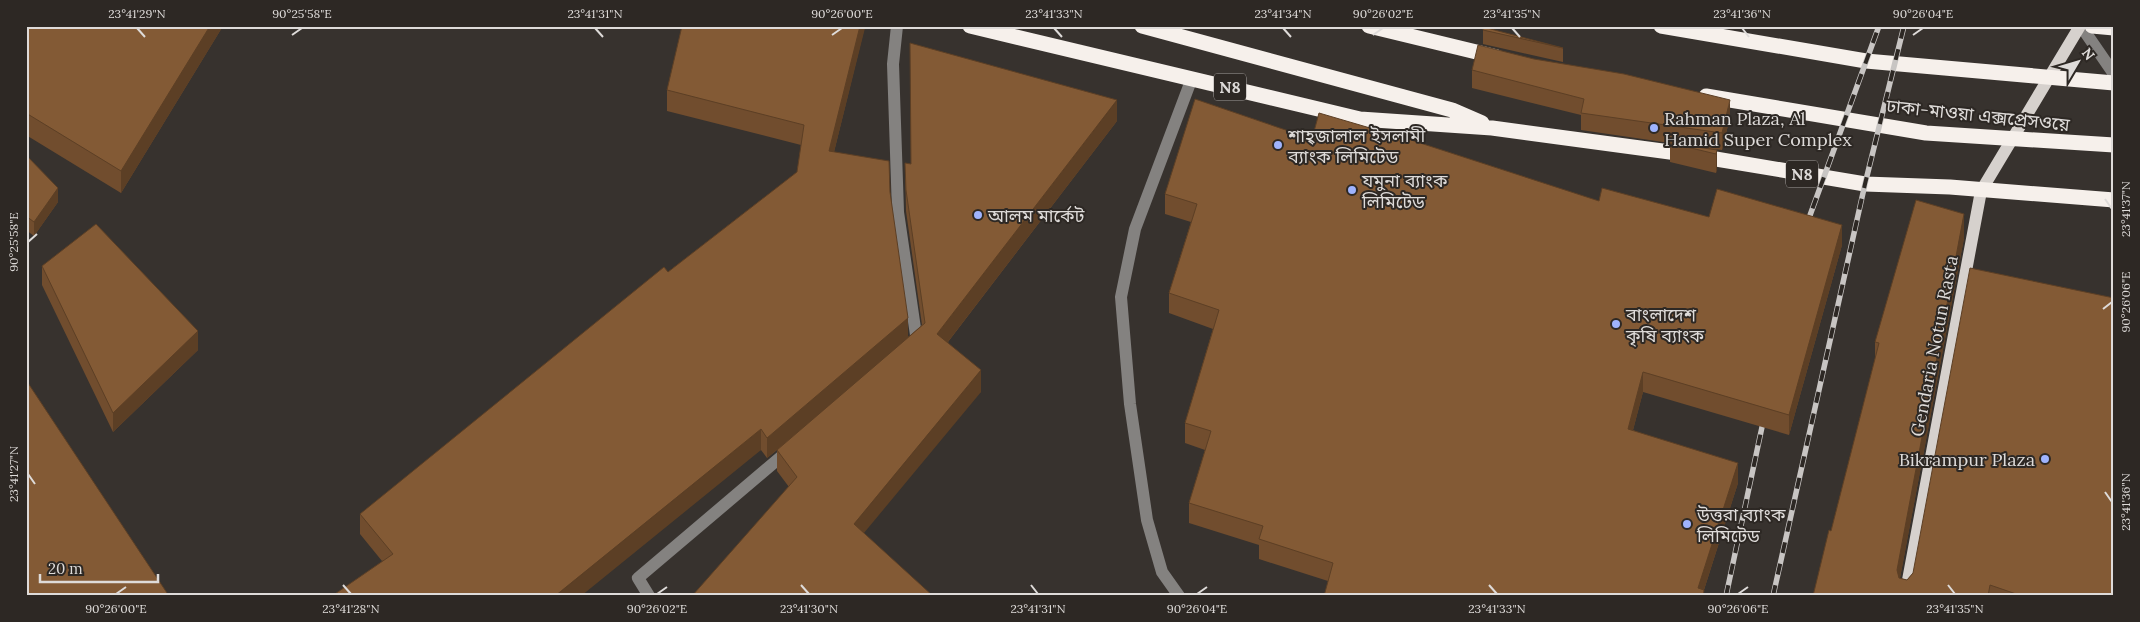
<svg xmlns="http://www.w3.org/2000/svg" width="2140" height="622" viewBox="0 0 2140 622" font-family="Lora,'Noto Sans Bengali',serif">
	<rect width="100%" height="100%" fill="#37322e"/>
	<g fill="none" stroke-linecap="round" stroke-linejoin="round">
		<path stroke="#848280" stroke-width="12" d="M897 26 893 64 898 212 917 342 913 345
			M2081 26 2114 74
			M649 596 638 578 789 450
			M1179 596 1162 572 1147 520 1130 404 1121 297 1135 229 1192 78"/>
		<path stroke="#d6d1cd" stroke-width="12" d="M1905 596 1981 191 2080 26"/>
		<path stroke="#f6f0eb" stroke-width="15" d="M970 26 1360 119 1492 128 1692 155 1865 184 1950 187 2114 200
			M1142 26 1452 110 1482 123
			M1369 26 1497 57
			M1661 26 1866 61 2114 83
			M2092 26 2114 28
			M1706 96 1926 133 2114 145"/>
		<defs>
			<path id="rail" d="M1805 229 1879 26
				M1726 596 1765 413
				M1773 596 1865 184 1904 26"/>
		</defs>
		<use href="#rail" stroke="#c8c5c3" stroke-width="5.5"/>
		<use href="#rail" stroke="#2d2824" stroke-width="4" stroke-dasharray="11" stroke-linecap="butt"/>
	</g>
	<path fill="#714d2e" d="M223 26 121 193 26 135V28Z
		M865 26 834 152 890 192 908 337 922 325 906 211 905 163 910 164 1117 121 948 342 981 392 789 487 777 471V450L767 458 761 450 382 561 360 534V514L668 272 797 172 801 145 667 111V90Z
		M1483 30 1563 48V62L1483 44Z
		M1472 70 1730 117 1722 150 1714 149 1717 150V169L1716 173 1670 162V143L1581 130V115L1472 88Z
		M1312 139 1599 201 1709 217 1842 245 1789 435 1643 392 1633 430 1738 483 1704 590V596L1328 581 1259 559V545L1189 523V503L1205 450 1185 443V423L1213 329 1169 313V293L1191 222 1165 214V194Z
		M26 155 58 202 34 236 26 230Z
		M1964 238 1900 578 1907 580 1913 573 2114 596H1813L1831 531 1875 359V342Z
		M42 266 198 350 113 432 42 285Z"/>
	<path fill="#5c3f25" d="M210 26H223L121 193V171Z
		M860 26H865V28L829 172V151Z
		M1117 100V121L937 356V334Z
		M1730 100V117L1722 150V133Z
		M1717 150V169L1716 173V154Z
		M58 188V202L34 236V222Z
		M1964 214V238L1897 594V570Z
		M1842 225V245L1789 435V415Z
		M908 318V339L767 458V438Z
		M198 331V350L113 432V413Z
		M981 370V392L854 545V524Z
		M1643 372V392L1628 449V429Z
		M761 429V450L581 596H555Z
		M1738 463V483L1702 596 1698 588Z"/>
	<path fill="#835a35" stroke="#5c3f25" d="M27 26H210L121 171 26 113V28Z
		M682 26H860L829 151 889 161 890 192 908 318 767 438 761 429 555 596H332L393 554 360 514 664 267 668 272 797 172 804 125 667 90Z
		M1483 27 1563 48 1483 30Z
		M910 43 1117 100 937 334 981 370 854 524 933 596H692L797 477 777 450 925 323 906 190 905 163 911 164Z
		M1478 45 1534 59 1624 74 1730 100 1722 133 1581 113 1584 99 1472 70Z
		M1195 99 1312 139 1319 113 1411 140 1599 201 1602 188 1709 217 1717 189 1842 225 1789 415 1643 372 1628 429 1738 463 1698 588 1704 590 1703 596H1324L1333 563 1259 539 1263 526 1189 503 1211 431 1185 423 1219 310 1169 293 1197 204 1165 194Z
		M1670 143 1717 150 1716 154Z
		M26 155 58 188 34 222 26 216Z
		M1916 200 1964 214 1897 570 1899 578 1907 580 1913 573 1970 268 2114 298V596H2022L1990 585 1988 596H1813L1829 530 1831 531 1879 343 1875 342Z
		M96 224 198 331 113 413 42 266Z
		M26 380 169 596H26Z"/>
	<path fill="none" stroke="#dedbd9" stroke-width="2" d="M137 28 145 37M595 28 603 37M1054 28 1062 37M1283 28 1291 37M1512 28 1520 37M1742 28 1749 37M292 35 302 28M832 35 842 28M1373 35 1383 28M1913 35 1923 28M2105 199 2112 209M28 242 37 234M2103 309 2112 302M28 474 35 484M2105 492 2112 502M343 585 351 594M801 585 809 594M1031 585 1038 594M1489 585 1497 594M1948 585 1955 594M116 594 126 587M657 594 667 587M1197 594 1207 587M1738 594 1748 587"/>
	<g fill="#9fb3fd" stroke="#2d2824" stroke-width="2">
		<circle cx="1654" cy="128" r="5"/>
		<circle cx="1278" cy="145" r="5"/>
		<circle cx="1352" cy="190" r="5"/>
		<circle cx="978" cy="215" r="5"/>
		<circle cx="1616" cy="324" r="5"/>
		<circle cx="2045" cy="459" r="5"/>
		<circle cx="1687" cy="524" r="5"/>
	</g>
	<g text-anchor="middle" dominant-baseline="central" stroke-width="4" stroke-linejoin="round" paint-order="stroke">
		<g fill="#2d2824" stroke="#a9a5a3" stroke-width="1">
			<rect x="1214" y="73.5" width="32" height="27" rx="4"/>
			<rect x="1786" y="160.5" width="32" height="27" rx="4"/>
		</g>
		<g font-size="16" font-weight="bold" fill="#dedbd9">
			<text x="1230" y="87">N8</text>
			<text x="1802" y="174">N8</text>
		</g>
		<g font-size="18" fill="#dedbd9" stroke="#2d2824">
			<text transform="translate(1978 115) rotate(6)">ঢাকা-মাওয়া এক্সপ্রেসওয়ে</text>
			<text transform="translate(1934 346) rotate(-79)">Gendaria Notun Rasta</text>
		</g>
		<g font-size="18" fill="#dedbd9" stroke="#2d2824" text-anchor="start">
			<text x="1664" y="118">Rahman Plaza, Al<tspan x="1664" dy="21">Hamid Super Complex</tspan></text>
			<text x="1288" y="135">শাহ্জালাল ইসলামী<tspan x="1288" dy="21">ব্যাংক লিমিটেড</tspan></text>
			<text x="1362" y="180">যমুনা ব্যাংক<tspan x="1362" dy="21">লিমিটেড</tspan></text>
			<text x="988" y="215">আলম মার্কেট</text>
			<text x="1626" y="314">বাংলাদেশ<tspan x="1626" dy="21">কৃষি ব্যাংক</tspan></text>
			<text x="2035" y="459" text-anchor="end">Bikrampur Plaza</text>
			<text x="1697" y="514">উত্তরা ব্যাংক<tspan x="1697" dy="21">লিমিটেড</tspan></text>
		</g>
	</g>
	<rect width="2140" height="622" fill="none" stroke="#2d2824" stroke-width="55"/>
	<g transform="translate(2078 62) rotate(52)" stroke="#2d2824" stroke-width="4" paint-order="stroke">
	<path d="M0-4L9 19L0 12L-9 19Z" fill="#dedbd9"/>
	<text y="-8" font-size="14" font-weight="bold" text-anchor="middle" fill="#dedbd9">N</text>
	</g>
	<path d="M40 574v8h118v-8" fill="none" stroke="#dedbd9" stroke-width="2.5"/>
	<text x="48" y="574" font-size="15" fill="#dedbd9" stroke="#2d2824" stroke-width="4" paint-order="stroke">20 m</text>
	<rect x="28" y="28" width="2084" height="566" fill="none" stroke="#dedbd9" stroke-width="2"/>
	<g font-size="12" text-anchor="middle" fill="#dedbd9">
		<text x="137" y="18">23°41'29"N</text>
		<text x="302" y="18">90°25'58"E</text>
		<text x="595" y="18">23°41'31"N</text>
		<text x="842" y="18">90°26'00"E</text>
		<text x="1054" y="18">23°41'33"N</text>
		<text x="1283" y="18">23°41'34"N</text>
		<text x="1383" y="18">90°26'02"E</text>
		<text x="1512" y="18">23°41'35"N</text>
		<text x="1742" y="18">23°41'36"N</text>
		<text x="1923" y="18">90°26'04"E</text>
		<text transform="translate(2126 209) rotate(-90)" y="4">23°41'37"N</text>
		<text transform="translate(14 242) rotate(-90)" y="4">90°25'58"E</text>
		<text transform="translate(2126 302) rotate(-90)" y="4">90°26'06"E</text>
		<text transform="translate(14 474) rotate(-90)" y="4">23°41'27"N</text>
		<text transform="translate(2126 502) rotate(-90)" y="4">23°41'36"N</text>
		<text x="116" y="613">90°26'00"E</text>
		<text x="351" y="613">23°41'28"N</text>
		<text x="657" y="613">90°26'02"E</text>
		<text x="809" y="613">23°41'30"N</text>
		<text x="1038" y="613">23°41'31"N</text>
		<text x="1197" y="613">90°26'04"E</text>
		<text x="1497" y="613">23°41'33"N</text>
		<text x="1738" y="613">90°26'06"E</text>
		<text x="1955" y="613">23°41'35"N</text>
	</g>
</svg>
